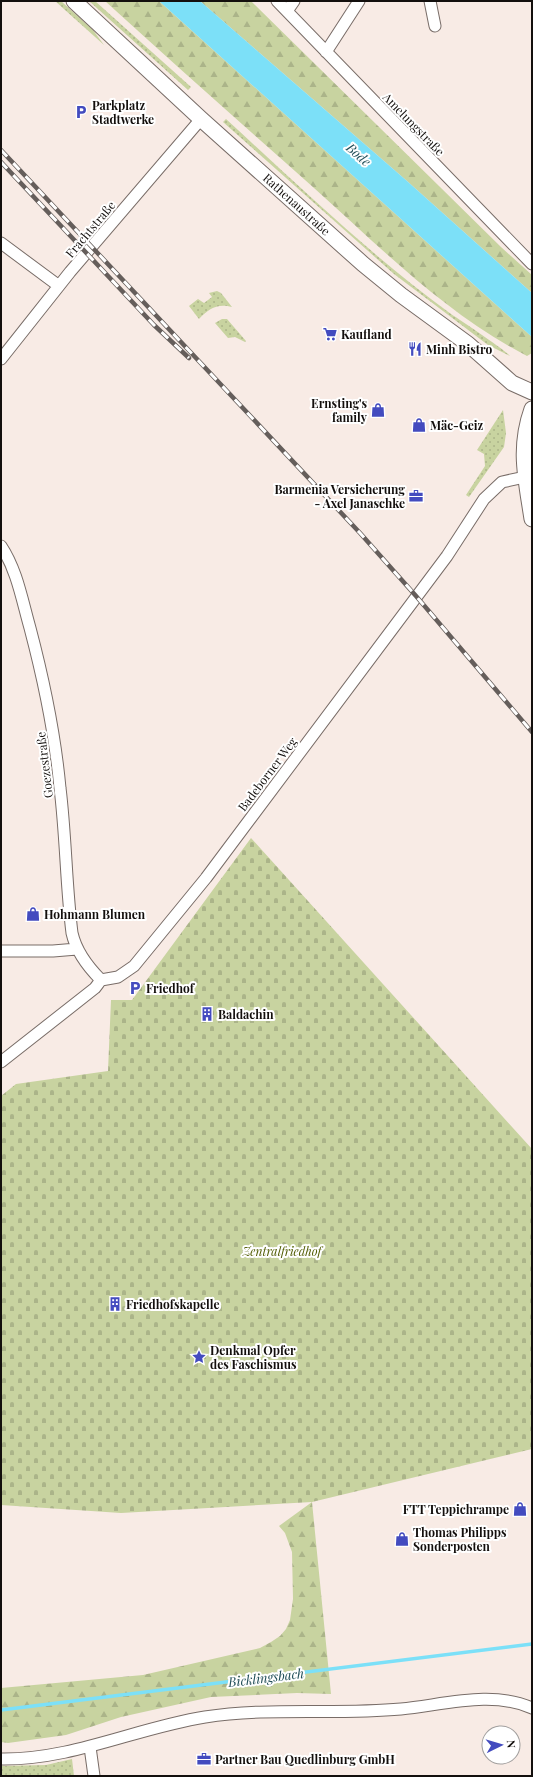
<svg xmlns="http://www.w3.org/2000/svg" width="533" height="1777" viewBox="0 0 533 1777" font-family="'Playfair Display',serif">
	<defs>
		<pattern id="grass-dots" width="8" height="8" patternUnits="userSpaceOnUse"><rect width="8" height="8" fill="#c8d3a0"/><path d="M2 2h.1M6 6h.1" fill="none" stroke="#abb489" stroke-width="1.8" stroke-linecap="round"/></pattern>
		<pattern id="forest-firs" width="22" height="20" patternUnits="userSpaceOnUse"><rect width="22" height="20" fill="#c8d3a0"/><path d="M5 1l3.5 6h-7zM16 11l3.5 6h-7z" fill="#abb489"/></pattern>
		<pattern id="cemetery-stones" width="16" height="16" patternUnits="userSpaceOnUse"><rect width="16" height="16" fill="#c8d3a0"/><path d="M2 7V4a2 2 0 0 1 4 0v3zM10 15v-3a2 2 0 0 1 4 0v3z" fill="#abb489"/></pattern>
	</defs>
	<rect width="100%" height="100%" fill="#f8ebe5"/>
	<path fill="url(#grass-dots)" d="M55 1H61L93 30 104 45Z
		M89 1H95L191 87 188 90Z
		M226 119C299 186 371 256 451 314 460 320 508 352 510 356L488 345 394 274 223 122Z
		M217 291 221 293 232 307C218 303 209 308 199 319L189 306 198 299 204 303 212 297 209 293Z
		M222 319H227L246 341 245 342 235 337 228 338 215 323Z
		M503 410 506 433 504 447 469 497 466 495 485 466 484 454 477 450Z
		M72 1759 74 1776H1V1766L46 1765Z"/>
	<path fill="url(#forest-firs)" d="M105 1H159L532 337V353L527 356C446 314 382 249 314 188 244 126 174 64 105 1Z
		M200 1H251L501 247 532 275V293L407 181Z
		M312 1502 331 1694 297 1693 211 1697 121 1717 66 1735 8 1743 1 1742V1688L143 1675 260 1648 271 1642 280 1636 286 1629 290 1620 293 1599 292 1552 285 1533 279 1526Z"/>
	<path fill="url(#cemetery-stones)" d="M251 838 532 1149V1449L312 1502 121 1513 1 1505V1096L16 1084 108 1071 111 1000H132Z"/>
	<path fill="#7ce0f8" d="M159 1H200L407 181 532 293V337Z"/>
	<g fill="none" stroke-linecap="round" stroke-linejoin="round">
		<path stroke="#7ce0f8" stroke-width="3.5" d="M1 1710 532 1644"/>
		<defs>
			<path id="street" d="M277 1 532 264
				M430 1 435 26
				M287 11 294 1
				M326 52 359 1
				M1 243 59 286
				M1 359 70 272 201 119
				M1 546C17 570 22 600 30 628 44 681 55 734 60 788 66 837 66 885 72 933 76 951 88 967 101 980
				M1 951H53L77 949
				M101 980 118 977 134 966 206 878 447 556 484 499 502 482 525 477
				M1 1062 95 988 101 980
				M90 1747 94 1776
				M1 1759C72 1760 136 1728 205 1717 270 1707 335 1715 401 1709 443 1705 492 1690 532 1708"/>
			<path id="secondary" d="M74 1 201 119 363 264 401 295 468 344 512 383 532 392
				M532 409C518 448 526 479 532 519"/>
		</defs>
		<use href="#street" stroke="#786c67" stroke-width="13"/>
		<use href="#secondary" stroke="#786c67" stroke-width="17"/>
		<use href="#street" stroke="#fff" stroke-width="11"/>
		<use href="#secondary" stroke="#fff" stroke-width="15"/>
		<defs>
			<path id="rail" d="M1 150 360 533 416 596 532 732
				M1 162 154 325 189 358"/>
		</defs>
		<use href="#rail" stroke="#655e5b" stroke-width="4.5"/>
		<use href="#rail" stroke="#fff" stroke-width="3" stroke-dasharray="9" stroke-linecap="butt"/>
	</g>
	<defs>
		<symbol id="parking-bare" viewBox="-9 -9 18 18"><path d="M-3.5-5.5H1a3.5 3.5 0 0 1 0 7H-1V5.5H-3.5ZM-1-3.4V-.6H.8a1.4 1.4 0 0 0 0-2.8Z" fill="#434bbf" stroke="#fff" stroke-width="2.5" paint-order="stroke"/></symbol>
		<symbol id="supermarket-bare" viewBox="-9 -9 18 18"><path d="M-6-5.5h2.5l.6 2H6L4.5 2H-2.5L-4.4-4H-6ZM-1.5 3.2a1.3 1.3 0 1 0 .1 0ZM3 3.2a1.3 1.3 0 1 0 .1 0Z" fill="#434bbf" stroke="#fff" stroke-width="2.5" paint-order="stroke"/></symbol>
		<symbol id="restaurant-bare" viewBox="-9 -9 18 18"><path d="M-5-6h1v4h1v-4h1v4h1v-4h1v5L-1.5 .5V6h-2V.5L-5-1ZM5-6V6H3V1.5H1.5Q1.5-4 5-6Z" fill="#434bbf" stroke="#fff" stroke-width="2.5" paint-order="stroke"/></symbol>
		<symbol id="shop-bare" viewBox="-9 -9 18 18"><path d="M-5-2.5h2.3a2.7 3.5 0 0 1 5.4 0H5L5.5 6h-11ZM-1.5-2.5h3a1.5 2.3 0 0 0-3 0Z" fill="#434bbf" stroke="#fff" stroke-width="2.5" paint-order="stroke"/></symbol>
		<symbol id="office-bare" viewBox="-9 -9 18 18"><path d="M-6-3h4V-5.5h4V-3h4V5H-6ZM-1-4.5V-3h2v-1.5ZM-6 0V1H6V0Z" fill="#434bbf" stroke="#fff" stroke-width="2.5" paint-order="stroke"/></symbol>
		<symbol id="building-bare" viewBox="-9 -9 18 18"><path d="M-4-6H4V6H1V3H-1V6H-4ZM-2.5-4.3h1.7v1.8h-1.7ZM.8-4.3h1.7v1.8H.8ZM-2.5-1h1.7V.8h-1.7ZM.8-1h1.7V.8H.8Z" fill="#434bbf" stroke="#fff" stroke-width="2.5" paint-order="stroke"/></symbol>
		<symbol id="sight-bare" viewBox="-9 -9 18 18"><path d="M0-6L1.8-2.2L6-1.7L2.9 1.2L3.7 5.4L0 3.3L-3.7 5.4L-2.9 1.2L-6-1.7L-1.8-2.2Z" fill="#434bbf" stroke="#fff" stroke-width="2.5" paint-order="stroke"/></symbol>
	</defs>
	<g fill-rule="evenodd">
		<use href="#parking-bare" x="71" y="102" width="20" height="20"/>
		<use href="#supermarket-bare" x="320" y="324" width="20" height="20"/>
		<use href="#restaurant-bare" x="405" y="339" width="20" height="20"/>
		<use href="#shop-bare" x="368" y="400" width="20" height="20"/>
		<use href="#shop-bare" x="409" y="415" width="20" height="20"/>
		<use href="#office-bare" x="406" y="486" width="20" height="20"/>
		<use href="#shop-bare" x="23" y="904" width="20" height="20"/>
		<use href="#parking-bare" x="125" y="978" width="20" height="20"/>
		<use href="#building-bare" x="197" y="1004" width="20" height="20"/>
		<use href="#building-bare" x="105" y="1294" width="20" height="20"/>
		<use href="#sight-bare" x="189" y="1347" width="20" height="20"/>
		<use href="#shop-bare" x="510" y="1499" width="20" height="20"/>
		<use href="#shop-bare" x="392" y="1529" width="20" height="20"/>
		<use href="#office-bare" x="194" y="1749" width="20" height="20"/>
	</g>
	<g text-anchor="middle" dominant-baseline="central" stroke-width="4" stroke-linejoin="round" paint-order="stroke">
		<g font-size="12" font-weight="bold" fill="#130f0d" stroke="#fff" text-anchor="start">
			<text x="92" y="105">Parkplatz<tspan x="92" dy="14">Stadtwerke</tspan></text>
			<text x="341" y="334">Kaufland</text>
			<text x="426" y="349">Minh Bistro</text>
			<text x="367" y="403" text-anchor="end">Ernsting's<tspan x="367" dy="14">family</tspan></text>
			<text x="430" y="425">Mäc-Geiz</text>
			<text x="405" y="489" text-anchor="end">Barmenia Versicherung<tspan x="405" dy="14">- Axel Janaschke</tspan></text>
			<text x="44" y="914">Hohmann Blumen</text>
			<text x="146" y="988">Friedhof</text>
			<text x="218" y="1014">Baldachin</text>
			<text x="126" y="1304">Friedhofskapelle</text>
			<text x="210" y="1350">Denkmal Opfer<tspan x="210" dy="14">des Faschismus</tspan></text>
			<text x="509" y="1509" text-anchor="end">FTT Teppichrampe</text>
			<text x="413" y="1532">Thomas Philipps<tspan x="413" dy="14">Sonderposten</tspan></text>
			<text x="215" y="1759">Partner Bau Quedlinburg GmbH</text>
		</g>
		<g font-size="12" fill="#130f0d" stroke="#fff">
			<text transform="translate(414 124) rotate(46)">Amelungstraße</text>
			<text transform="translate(297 204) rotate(42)">Rathenaustraße</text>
			<text transform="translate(90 229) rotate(-50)">Frachtstraße</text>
			<text transform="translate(44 765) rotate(-97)">Goezestraße</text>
			<text transform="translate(267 774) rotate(-53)">Badeborner Weg</text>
		</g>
		<g font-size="12" font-style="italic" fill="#525d04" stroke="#fff">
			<text x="282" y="1251">Zentralfriedhof</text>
		</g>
		<g font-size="13" font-style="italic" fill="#214e58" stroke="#fff">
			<text transform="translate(359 154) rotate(41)">Bode</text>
			<text transform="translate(266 1677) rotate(-7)">Bicklingsbach</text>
		</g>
	</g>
	<rect width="533" height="1777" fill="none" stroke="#130f0d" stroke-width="4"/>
	<g transform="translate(501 1745) rotate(85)"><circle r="19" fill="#ffffff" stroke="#a19f9e"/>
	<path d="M0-3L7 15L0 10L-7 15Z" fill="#434bbf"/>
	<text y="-6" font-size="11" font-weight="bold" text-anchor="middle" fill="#130f0d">N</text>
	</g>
</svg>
